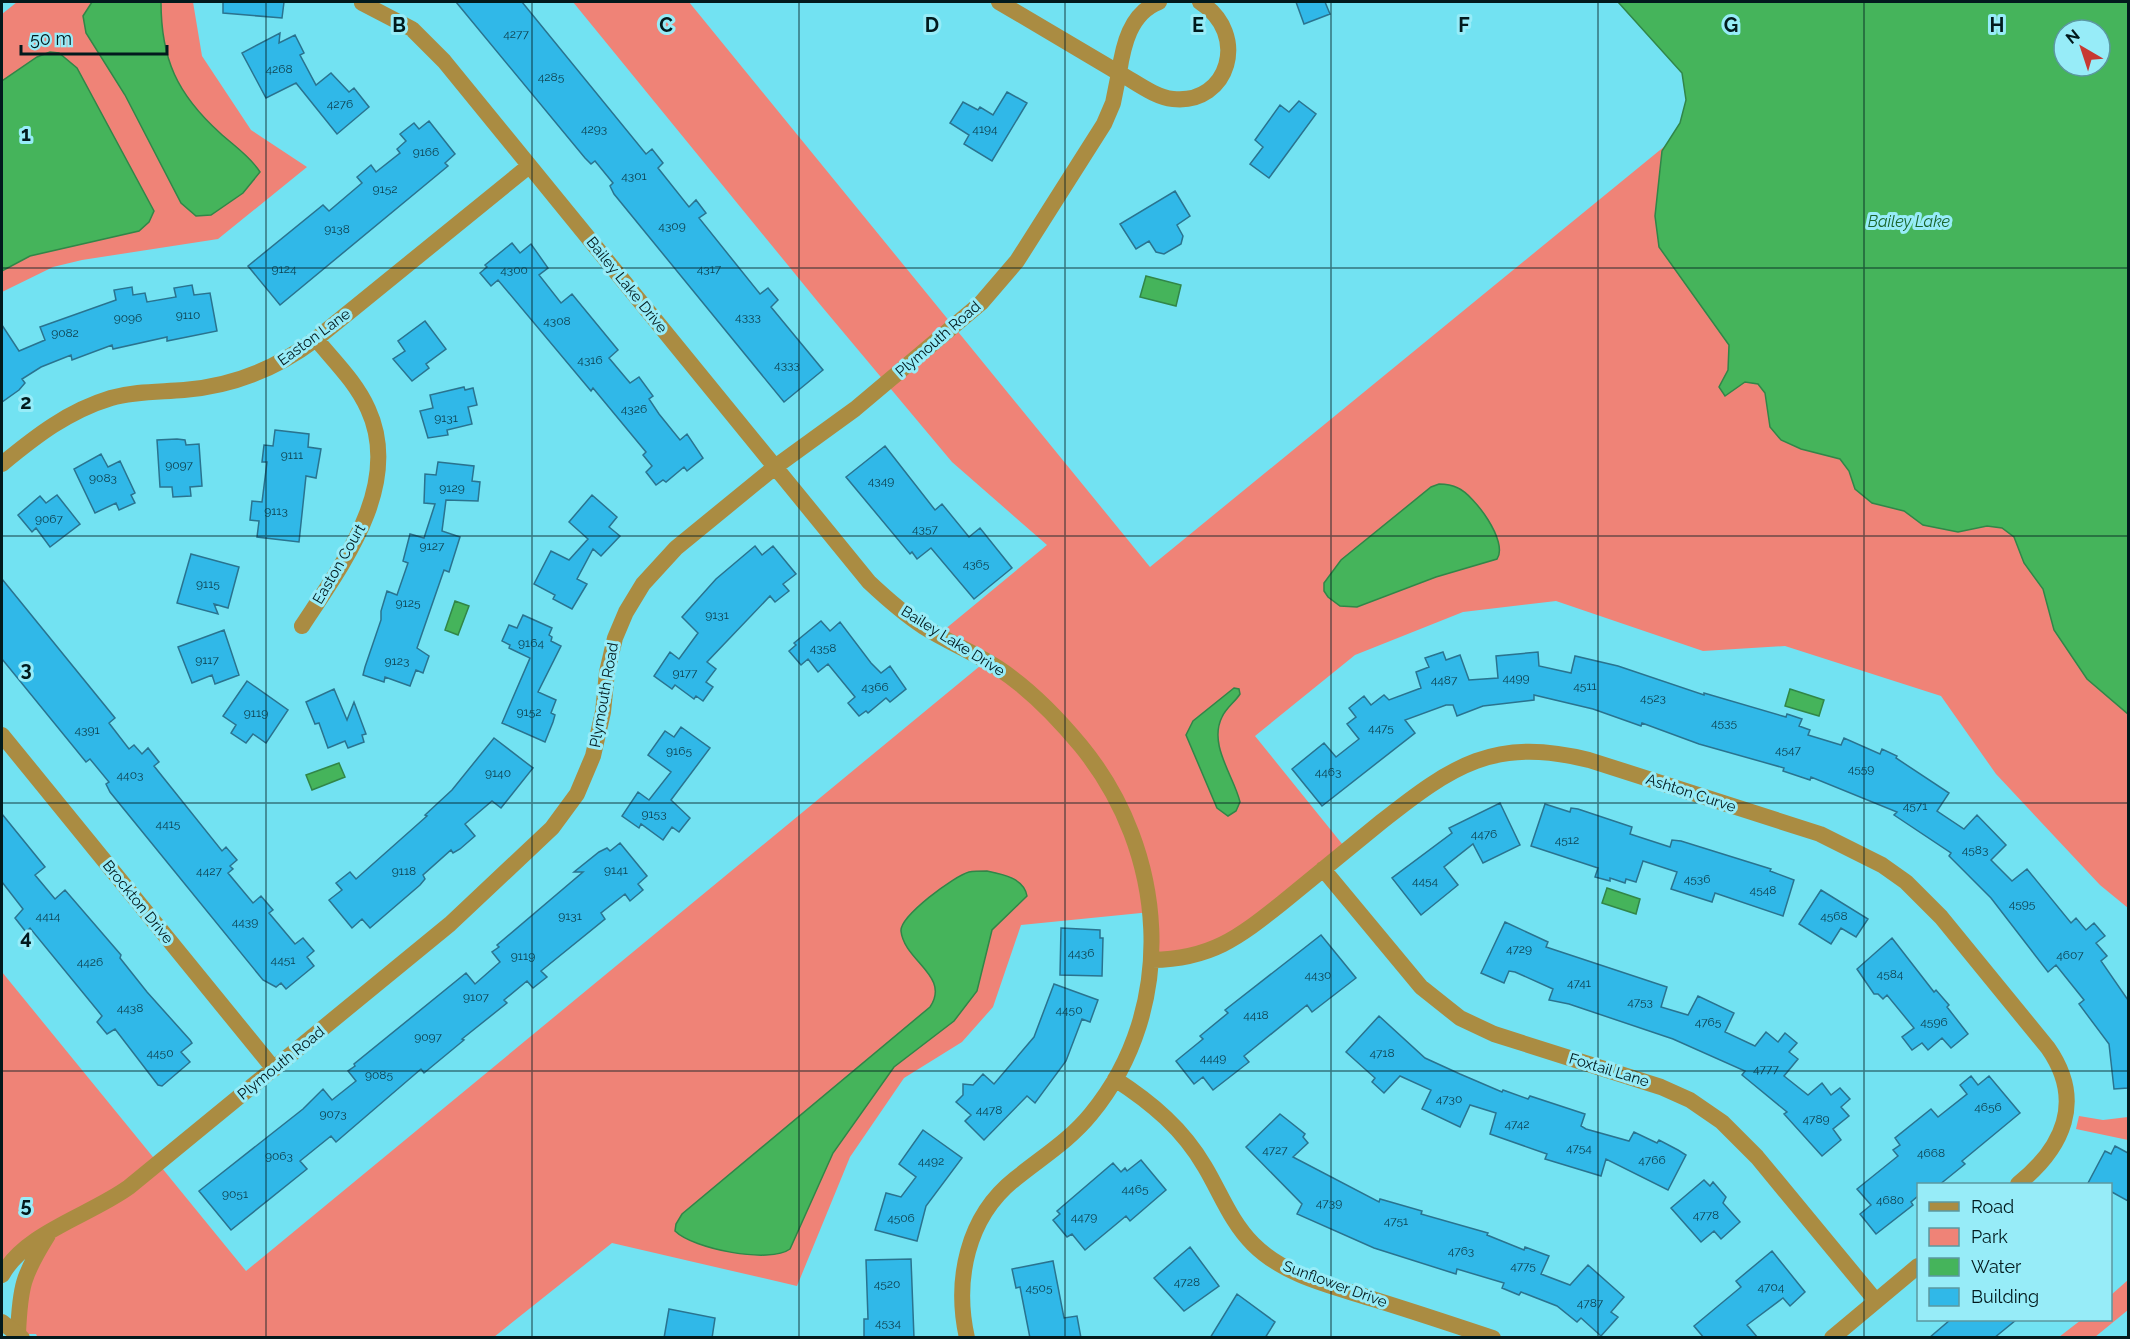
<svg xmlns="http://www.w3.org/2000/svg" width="2130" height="1339" viewBox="0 0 2130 1339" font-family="Raleway,sans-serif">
	<rect width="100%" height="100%" fill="#72e2f2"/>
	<path fill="#ef8377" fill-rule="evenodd" d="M17 2H193L202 56 251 130 307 167 218 239 82 260 53 267 2 292V14Z
		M573 2H689L1150 567 1841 2H2128V908L2100 885 1996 774 1941 696 1785 646 1703 651 1556 601 1463 612 1355 655 1255 736 1347 850 1238 937 1152 960 1151 912 1021 925 993 1007 962 1042 904 1078 850 1157 797 1286 612 1243 494 1337 38 1338 36 1334H18L20 1295 47 1236 2 1275V972L246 1271 986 661 938 635 1047 545 952 462 818 302ZM2064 30H2100V66H2064Z
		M2079 1116 2103 1120 2128 1117V1140L2076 1129Z
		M2128 1280V1310L2095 1337H2059L2081 1320H2110L2111 1295Z"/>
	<path fill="#45b45b" stroke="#318648" stroke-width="1.5" fill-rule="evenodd" d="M92 2H161C161 59 177 94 220 133 233 145 251 157 260 172L243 193 211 215 196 216 181 203 125 95 86 33 83 16Z
		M1618 2H2128V714L2087 679 2054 630 2043 589 2024 563 2014 537 2002 528 1987 526 1958 532 1923 525 1904 511 1872 503 1855 489 1849 471 1840 459 1801 449 1781 440 1770 427 1765 393 1758 384 1745 382 1725 396 1719 387 1728 370 1729 345 1659 247 1655 216 1662 151 1680 123 1686 100 1682 73ZM2064 30H2100V66H2064Z
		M50 52 59 53 77 68 154 211 149 222 139 231 30 256 2 271V81L37 57Z
		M1146 276 1181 285 1176 306 1140 297Z
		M1439 484C1445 484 1452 485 1458 488 1474 495 1509 542 1497 559L1436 577 1357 607 1340 606 1328 597 1324 591V583L1341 560 1431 487Z
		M455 601 469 606 458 635 445 630Z
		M1234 688 1239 689 1240 694C1235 702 1226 708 1222 717 1208 745 1234 776 1240 802L1236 811 1228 816 1217 808 1186 735 1193 721Z
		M1790 689 1824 700 1819 716 1785 706Z
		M339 763 345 777 312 790 306 775Z
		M987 871C1002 874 1024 878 1027 896L992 930 977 991 954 1021 894 1067 833 1153 790 1249C770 1264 693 1249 675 1231L676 1224 682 1214 930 1007C951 976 904 961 901 931 900 916 954 876 969 872 974 871 982 871 987 871Z
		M1607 888 1640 899 1636 914 1602 903Z"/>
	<path fill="#30b8e8" stroke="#2a738f" stroke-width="1.5" d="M223 2H284L282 18 223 13Z
		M456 2H522L646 154 652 149 663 163 658 168 689 207 696 200 706 213 699 218 760 294 768 288 778 300 771 307 823 370 784 402 614 194 610 186 613 183 595 161 591 164 585 158Z
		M1296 2H1325L1330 14 1304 24Z
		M280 33 279 43 295 35 304 53 300 55 316 85 331 73 349 92 354 88 369 107 337 134 296 83 266 98 242 53Z
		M1007 92 1027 103 992 161 964 144 969 135 950 123 963 102 978 110 980 107 993 115Z
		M1299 101 1316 114 1269 178 1250 164 1263 147 1255 140 1280 105 1289 112Z
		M429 121 455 154 445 163 448 166 280 305 248 266 323 205 329 211 362 183 357 177 371 165 376 172 400 153 397 149 406 141 400 134 414 123 419 129Z
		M1175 191 1190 216 1177 225 1183 236 1181 244 1164 254 1156 252 1149 241 1136 249 1120 224Z
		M512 243 520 253 531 244 548 268 539 275 561 303 572 294 618 350 609 358 630 383 639 377 653 396 649 399 659 414 680 440 687 434 703 458 687 471 684 467 666 482 663 480 656 485 646 472 652 466 643 455 646 452 593 388 591 391 498 280 491 286 480 273 487 267 485 265Z
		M192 285 194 295 210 293 217 331 167 341V337L113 349 112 345 72 360 71 355 41 367 22 379 25 383 19 390 2 402V325L19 351 45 340 40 327 116 300 114 290 132 287 133 295 145 293 147 302 176 297 174 288Z
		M425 321 446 349 426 364 429 368 412 381 393 359 405 351 398 341Z
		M464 387 465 390 473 388 477 405 468 407 472 424 447 430 448 435 428 438 420 411 433 408 430 395Z
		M275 430 309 434 308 447 321 449 316 478 306 476 299 542 257 537 259 521 250 520 252 501 262 502 267 462H262L264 445 273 446Z
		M177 439 185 440 186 445 199 444 202 486 190 487 191 496 173 497 172 487H160L157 440Z
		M885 446 935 510 942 504 969 537 980 528 1012 568 974 599 931 548 917 559 912 552 910 554 846 477Z
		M101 454 108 467 120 461 135 493 131 495 135 503 119 510 116 503 95 513 74 469Z
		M438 462 474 466 472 481 480 482 478 501 446 500 442 531 460 537 449 572 444 570 417 648 429 656 423 673 416 670 410 686 385 677 384 682 363 675 365 667 381 620V611L387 591 397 595 408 563 403 561 410 534 424 538 435 504 424 503 425 474 436 475Z
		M57 495 80 524 50 547 36 528 32 532 18 515 40 496 46 503Z
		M592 495 617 517 609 527 620 536 601 556 593 549 577 579 587 584 572 609 553 599 555 595 534 584 551 551 569 560 588 539 569 522Z
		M755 546 762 555 773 546 796 574 783 584 789 591 775 602 770 596 707 662 716 669 706 682 713 687 703 701 696 696 694 699 675 685 672 689 654 676 670 652 679 659 698 633 682 617 716 579Z
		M191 554 239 567 228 608 214 604 218 614 177 603Z
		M2 579 115 718 109 723 129 749 134 745 142 754 148 748 159 762 154 766 222 851 226 847 237 860 230 866 233 869 228 873 253 903 261 896 273 910 269 913 295 944 303 938 314 951 307 957 314 966 286 989 281 983 276 987 263 980 110 792 106 784 109 782 90 759 86 762 2 659Z
		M523 615 552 628 549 635 552 637 551 641 561 646 538 692 556 700 551 713 555 715 553 722 545 742 502 723 530 658 509 648 510 645 502 641 509 625 517 628Z
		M821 621 830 631 840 622 871 663 881 673 890 666 906 689 890 702 886 698 868 713 866 711 859 716 848 703 855 697 828 664 818 672 808 659 801 665 789 651 796 645 794 643Z
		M224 630 239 675 215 684 212 675 192 683 178 647Z
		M1443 652 1446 660 1460 655 1469 680 1498 678 1496 656 1538 652 1539 666 1571 673 1575 656 1618 666 1704 695V693L1786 717 1787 714 1802 719 1799 726 1810 730 1808 735 1841 745 1844 738 1880 754 1882 749 1897 756 1896 758 1949 793 1937 811 1964 829 1977 815 2006 845 1991 860 2012 881 2027 869 2071 923 2076 918 2086 930 2094 923 2105 936 2096 943 2107 956 2101 961 2128 1000V1088L2114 1089 2109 1044 2079 1004 2084 1000 2056 965 2048 972 1991 898 1949 856 1951 853 1894 815 1897 812 1811 777 1810 780 1783 771 1784 768 1699 744 1642 723 1641 726 1593 709 1534 695V700L1483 706 1457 716 1453 705H1446L1405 720 1415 733 1322 806 1292 769 1324 743 1336 757 1359 739 1347 724 1356 717 1349 708 1364 696 1371 705 1384 695 1389 700 1421 688 1416 672 1429 667 1425 658Z
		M247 681 288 710 266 743 253 734 246 743 231 733 236 725 223 716Z
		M334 689 347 720 354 702 366 734 362 735 364 742 348 748 345 741 328 748 319 723 315 724 306 702Z
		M681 727 710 748 671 800 690 818 679 832 672 827 663 840 641 824 639 828 622 816 638 792 649 800 671 772 648 755 665 731 674 737Z
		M494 738 533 768 501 808 492 801 465 824 475 836 460 849 453 853 451 850 423 875 425 879 420 885 370 928 362 919 352 928 329 900 342 890 336 883 350 872 356 879 427 816 425 815 452 790Z
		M1500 803 1520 845 1483 863 1473 844 1444 867 1458 885 1421 915 1392 878 1452 833 1449 828Z
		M1545 804 1570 812 1571 808 1578 809 1632 827 1630 834 1670 847 1672 840 1681 841 1771 869 1770 871 1794 880 1783 916 1715 893 1712 902 1671 889 1677 872 1643 861 1636 882 1626 879 1625 883 1610 878V881L1595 877 1598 868 1531 846Z
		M2 814 45 867 35 875 55 899 65 890 121 955 120 958 147 992 190 1040 192 1043 181 1052 190 1062 162 1086 158 1085 115 1029 107 1034 97 1022 102 1016 98 1011 30 928 26 932 15 918 23 909 2 882Z
		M620 843 647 876 638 884 643 890 630 901 625 894 601 913 605 919 541 971 547 977 533 988 527 981 504 1000 507 1003 462 1039 464 1040 424 1073 421 1069 336 1142 331 1136 300 1161 307 1169 231 1230 199 1191 303 1109 323 1089 332 1100 356 1081 348 1071 355 1066 354 1064 466 973 475 984 500 962 492 952 499 947 497 945 583 872H574L599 852 607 848 610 851Z
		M1821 890 1868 919 1856 937 1841 928 1831 944 1799 924Z
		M1505 922 1548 942 1546 947 1667 987 1661 1007 1688 1015 1698 996 1734 1013 1725 1032 1755 1046 1766 1032 1778 1042 1785 1033 1797 1043 1789 1052 1798 1059 1784 1076 1808 1095 1822 1083 1831 1095 1840 1088 1850 1099 1841 1107 1849 1116 1833 1129 1841 1140 1822 1156 1784 1114 1787 1112 1742 1075 1745 1071 1673 1039 1569 1004 1549 1000 1553 989 1515 972 1509 971 1504 983 1481 973Z
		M1061 928 1100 930V938H1103L1102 976 1060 975Z
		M1321 935 1356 978 1312 1012 1307 1005 1244 1056 1249 1062 1213 1090 1203 1077 1194 1084 1176 1061 1203 1039 1200 1036 1228 1013 1225 1010Z
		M1892 938 1934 992 1936 990 1949 1005 1947 1007 1968 1034 1951 1048 1942 1038 1928 1050 1922 1043 1912 1050 1902 1037 1914 1028 1887 995 1883 999 1878 994H1874L1857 969Z
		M1054 984 1098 1000 1090 1022 1082 1019 1066 1061 1035 1103 1027 1096 984 1140 965 1121 971 1115 956 1102 963 1095V1084L973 1085 983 1074 994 1084 1034 1037Z
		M1379 1016 1425 1058 1460 1074 1502 1092 1503 1090 1528 1099 1530 1096 1585 1114 1581 1126 1586 1129 1629 1141 1634 1132 1657 1143 1659 1140 1678 1150 1686 1155 1668 1190 1606 1159 1601 1176 1545 1159 1547 1154 1490 1134 1496 1113 1470 1105 1460 1127 1422 1109 1431 1090 1400 1076 1384 1093 1372 1082 1375 1078 1346 1052Z
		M1971 1076 1978 1085 1989 1076 2020 1113 1962 1161 1965 1164 1949 1177 1939 1185H1918V1196L1911 1202 1913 1205 1876 1234 1860 1214 1871 1205 1857 1189 1898 1156 1893 1150 1900 1145 1895 1138 1931 1109 1938 1117 1967 1094 1960 1085Z
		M1280 1114 1305 1134 1303 1137 1308 1143 1293 1157 1379 1202 1380 1199 1422 1211 1421 1214 1488 1233 1487 1235 1524 1250 1525 1247 1549 1256 1541 1274 1570 1285 1588 1265 1624 1297 1611 1312 1618 1317 1601 1336 1581 1318 1577 1322 1557 1306 1521 1292 1519 1295 1502 1288 1504 1283 1457 1269 1456 1274 1374 1248 1297 1214 1302 1204 1246 1147Z
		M923 1130 962 1158 926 1206 917 1241 875 1230 886 1193 901 1197 916 1177 899 1164Z
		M2115 1146 2128 1153V1201L2110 1191V1185H2087L2105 1151 2111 1154Z
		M1141 1160 1166 1190 1130 1221 1126 1216 1085 1250 1072 1234 1067 1237 1053 1220 1060 1214 1057 1211 1113 1163 1121 1172 1125 1168 1127 1171Z
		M1704 1180 1710 1186 1713 1182 1726 1197 1723 1203 1740 1222 1721 1239 1714 1231 1701 1242 1671 1208Z
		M1190 1247 1219 1286 1184 1311 1154 1278Z
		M1772 1251 1805 1292 1790 1306 1783 1298 1747 1325 1758 1338H1704L1694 1326 1741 1287 1736 1281Z
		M911 1259 914 1338H864V1319H868L866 1260Z
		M1053 1261 1064 1318 1077 1316 1081 1338H1030L1020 1287 1016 1288 1012 1269Z
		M1237 1294 1275 1322 1265 1338H1210Z
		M669 1309 715 1318 712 1338H664Z
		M1950 1320H2016L1994 1338H1929Z"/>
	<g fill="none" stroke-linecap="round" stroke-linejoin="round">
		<path stroke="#aa8c42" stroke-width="16" d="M1159 2C1130 13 1123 46 1119 73 1136 82 1154 97 1173 99 1229 105 1250 34 1200 2
			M362 3 412 29 444 61 869 582C886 598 904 614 924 627 948 642 975 653 998 668 1030 689 1057 717 1081 746 1167 851 1179 1007 1091 1114 1069 1141 1042 1157 1015 1179 967 1217 954 1280 967 1338
			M2 464C36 436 68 411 111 398 136 391 159 392 184 390 234 386 276 369 316 339L529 166
			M302 626C342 565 403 485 368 409 356 382 334 361 316 339
			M2 735 274 1069
			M1323 869 1421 987 1460 1018 1494 1034 1661 1087 1690 1100 1722 1122 1757 1157 1876 1301
			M1152 960C1211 959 1238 938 1282 903 1315 876 1348 849 1381 822 1452 766 1494 736 1589 760L1820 834 1882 865 1906 882 1941 917 2048 1048C2085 1101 2063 1148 2018 1184
			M1115 1079C1152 1103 1183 1129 1205 1167 1221 1194 1231 1222 1253 1244 1286 1277 1333 1286 1376 1300 1415 1312 1454 1325 1493 1338
			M2 1275C26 1232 89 1216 129 1187L450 924 552 828 577 794 593 756 603 712 607 672 615 638 626 612 643 584 676 548 775 467 855 409 981 303 1017 261 1104 124 1113 103 1119 73 999 2
			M18 1334C20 1286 23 1275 48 1235
			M1832 1338 1918 1266"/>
		<path stroke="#aa8c42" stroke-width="16" d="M2 1322 22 1338"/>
	</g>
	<path fill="none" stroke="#021a1d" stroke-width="1.5" stroke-opacity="0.55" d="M266 2V1338M532 2V1338M799 2V1338M1065 2V1338M1331 2V1338M1598 2V1338M1864 2V1338M2 268H2128M2 536H2128M2 803H2128M2 1071H2128"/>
	<g text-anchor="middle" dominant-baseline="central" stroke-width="6" stroke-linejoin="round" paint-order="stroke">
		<g font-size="12" fill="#0e4250">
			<text x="516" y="34">4277</text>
			<text x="279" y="69">4268</text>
			<text x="551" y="77">4285</text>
			<text x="340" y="104">4276</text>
			<text x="594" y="129">4293</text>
			<text x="985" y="129">4194</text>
			<text x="426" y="152">9166</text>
			<text x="634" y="176">4301</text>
			<text x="385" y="189">9152</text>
			<text x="672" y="226">4309</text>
			<text x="337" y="229">9138</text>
			<text x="284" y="269">9124</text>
			<text x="709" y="269">4317</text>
			<text x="514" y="270">4300</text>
			<text x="188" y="315">9110</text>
			<text x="748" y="317">4333</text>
			<text x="128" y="318">9096</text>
			<text x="557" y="321">4308</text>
			<text x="65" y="333">9082</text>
			<text x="590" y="360">4316</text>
			<text x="787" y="365">4333</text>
			<text x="634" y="409">4326</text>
			<text x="446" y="418">9131</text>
			<text x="292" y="455">9111</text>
			<text x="179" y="465">9097</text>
			<text x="103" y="478">9083</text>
			<text x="881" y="481">4349</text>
			<text x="452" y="488">9129</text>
			<text x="276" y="511">9113</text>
			<text x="49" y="519">9067</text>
			<text x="925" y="529">4357</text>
			<text x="432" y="546">9127</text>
			<text x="976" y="564">4365</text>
			<text x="208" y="584">9115</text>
			<text x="408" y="603">9125</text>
			<text x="717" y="615">9131</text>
			<text x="531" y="643">9164</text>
			<text x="823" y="648">4358</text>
			<text x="207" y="660">9117</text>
			<text x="397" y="661">9123</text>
			<text x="685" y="673">9177</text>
			<text x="1516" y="678">4499</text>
			<text x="1444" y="680">4487</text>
			<text x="1585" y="686">4511</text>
			<text x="875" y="687">4366</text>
			<text x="1653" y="698">4523</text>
			<text x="529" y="712">9152</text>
			<text x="256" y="713">9119</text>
			<text x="1724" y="723">4535</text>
			<text x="1381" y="728">4475</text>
			<text x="87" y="730">4391</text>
			<text x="1788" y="750">4547</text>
			<text x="679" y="751">9165</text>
			<text x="1861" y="769">4559</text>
			<text x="1328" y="772">4463</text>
			<text x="498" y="773">9140</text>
			<text x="130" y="775">4403</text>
			<text x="1915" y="806">4571</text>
			<text x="654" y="814">9153</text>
			<text x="168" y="824">4415</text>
			<text x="1484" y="834">4476</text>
			<text x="1567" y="840">4512</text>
			<text x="1975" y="850">4583</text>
			<text x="616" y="870">9141</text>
			<text x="209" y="871">4427</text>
			<text x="404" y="871">9118</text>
			<text x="1697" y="879">4536</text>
			<text x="1425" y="881">4454</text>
			<text x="1763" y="890">4548</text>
			<text x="2022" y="904">4595</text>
			<text x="48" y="916">4414</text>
			<text x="570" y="916">9131</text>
			<text x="1834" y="916">4568</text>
			<text x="245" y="922">4439</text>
			<text x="1519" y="949">4729</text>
			<text x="1081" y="953">4436</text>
			<text x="2070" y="955">4607</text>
			<text x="523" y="956">9119</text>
			<text x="283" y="960">4451</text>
			<text x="90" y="962">4426</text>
			<text x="1890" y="974">4584</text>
			<text x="1318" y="975">4430</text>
			<text x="1579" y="983">4741</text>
			<text x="476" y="997">9107</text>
			<text x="1640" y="1002">4753</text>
			<text x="130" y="1008">4438</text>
			<text x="1069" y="1010">4450</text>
			<text x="1256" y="1015">4418</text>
			<text x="1708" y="1022">4765</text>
			<text x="1934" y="1022">4596</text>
			<text x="428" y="1037">9097</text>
			<text x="160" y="1053">4450</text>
			<text x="1382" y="1053">4718</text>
			<text x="1213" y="1058">4449</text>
			<text x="1766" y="1069">4777</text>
			<text x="379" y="1075">9085</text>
			<text x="1449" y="1099">4730</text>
			<text x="1988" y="1107">4656</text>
			<text x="989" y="1110">4478</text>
			<text x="333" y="1114">9073</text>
			<text x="1816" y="1119">4789</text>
			<text x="1517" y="1124">4742</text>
			<text x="1579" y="1148">4754</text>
			<text x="1275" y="1150">4727</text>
			<text x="1931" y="1153">4668</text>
			<text x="279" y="1156">9063</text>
			<text x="1652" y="1160">4766</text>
			<text x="931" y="1161">4492</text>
			<text x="1135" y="1189">4465</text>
			<text x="235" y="1194">9051</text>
			<text x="1890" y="1200">4680</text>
			<text x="1329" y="1203">4739</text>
			<text x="1706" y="1215">4778</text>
			<text x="1084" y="1217">4479</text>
			<text x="901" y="1218">4506</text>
			<text x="1396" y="1221">4751</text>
			<text x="1461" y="1251">4763</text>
			<text x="1523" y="1266">4775</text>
			<text x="1187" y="1282">4728</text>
			<text x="887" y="1284">4520</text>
			<text x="1771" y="1287">4704</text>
			<text x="1039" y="1288">4505</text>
			<text x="1590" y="1303">4787</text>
			<text x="888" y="1323">4534</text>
		</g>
		<g font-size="15" fill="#021a1d" stroke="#97ecf8">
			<text transform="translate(627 285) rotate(51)">Bailey Lake Drive</text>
			<text transform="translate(314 337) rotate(-36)">Easton Lane</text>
			<text transform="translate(938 339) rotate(-41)">Plymouth Road</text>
			<text transform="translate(339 564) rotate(-60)">Easton Court</text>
			<text transform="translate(953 641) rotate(32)">Bailey Lake Drive</text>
			<text transform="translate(604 695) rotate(-80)">Plymouth Road</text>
			<text transform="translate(1691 793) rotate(18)">Ashton Curve</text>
			<text transform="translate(138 902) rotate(51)">Brockton Drive</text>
			<text transform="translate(281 1063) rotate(-39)">Plymouth Road</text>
			<text transform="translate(1609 1070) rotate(17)">Foxtail Lane</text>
			<text transform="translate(1335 1284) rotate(20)">Sunflower Drive</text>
		</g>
		<g font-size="16" font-style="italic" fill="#19642b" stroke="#97ecf8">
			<text x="1909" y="221">Bailey Lake</text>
		</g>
	</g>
	<g font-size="20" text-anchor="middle" font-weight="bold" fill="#021a1d" stroke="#97ecf8" stroke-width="6" stroke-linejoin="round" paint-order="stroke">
		<text x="399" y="32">B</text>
		<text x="666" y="32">C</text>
		<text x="932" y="32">D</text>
		<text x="1198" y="32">E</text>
		<text x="1464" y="32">F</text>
		<text x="1731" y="32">G</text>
		<text x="1997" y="32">H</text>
		<text x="26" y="141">1</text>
		<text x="26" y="409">2</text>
		<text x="26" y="676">3</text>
		<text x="26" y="944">4</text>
		<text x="26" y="1212">5</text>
	</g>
	<rect width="2130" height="1339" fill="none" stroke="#021a1d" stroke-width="6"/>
	<rect x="1917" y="1183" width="195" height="138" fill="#97ecf8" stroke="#5b98a0" stroke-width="1.5"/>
	<rect x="1929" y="1202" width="30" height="9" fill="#aa8c42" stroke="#5b98a0" stroke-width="1.5"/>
	<text x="1971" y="1213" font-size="18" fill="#021a1d">Road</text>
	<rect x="1929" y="1228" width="30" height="18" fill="#ef8377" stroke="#5b98a0" stroke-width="1.5"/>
	<text x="1971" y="1243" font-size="18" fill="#021a1d">Park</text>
	<rect x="1929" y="1258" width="30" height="18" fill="#45b45b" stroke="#5b98a0" stroke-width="1.5"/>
	<text x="1971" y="1273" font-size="18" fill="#021a1d">Water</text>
	<rect x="1929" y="1288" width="30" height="18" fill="#30b8e8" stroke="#5b98a0" stroke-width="1.5"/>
	<text x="1971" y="1303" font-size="18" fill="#021a1d">Building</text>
	<g transform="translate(2082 48) rotate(321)"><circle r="28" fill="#97ecf8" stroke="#5b98a0" stroke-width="1.5"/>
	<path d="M0-4.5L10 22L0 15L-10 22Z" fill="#c73932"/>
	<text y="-9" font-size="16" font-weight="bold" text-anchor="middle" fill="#021a1d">N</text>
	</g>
	<path d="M21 45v9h146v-9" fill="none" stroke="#021a1d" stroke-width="3"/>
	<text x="30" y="45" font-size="18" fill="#021a1d" stroke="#97ecf8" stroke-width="4.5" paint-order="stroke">50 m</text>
</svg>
